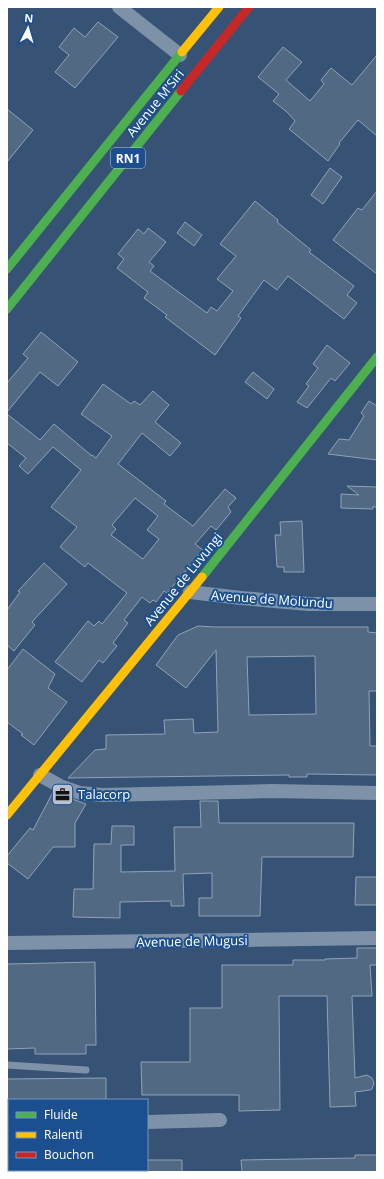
<svg xmlns="http://www.w3.org/2000/svg" width="384" height="1179" viewBox="0 0 384 1179" font-family="'Open Sans',sans-serif">
	<rect width="100%" height="100%" fill="#365274"/>
	<path fill="#526984" stroke="#92a2b6" fill-rule="evenodd" d="M98 22 118 37 75 88 55 72 69 55 59 47 74 28 85 37Z
		M283 47 302 62 286 80 310 101 324 84 321 80 331 68 352 85 377 55V136L358 120 339 143 340 144 328 161 289 129 295 121 287 112 273 101 279 94 258 77Z
		M7 109 33 130 7 162Z
		M330 168 342 177 323 204 311 195Z
		M377 191V274L333 240 358 208 362 210Z
		M255 201 278 220 277 222 311 250 309 252 354 286 347 295 357 303 344 319 288 276 277 290 264 280 238 316 241 318 215 355 165 317 167 315 144 298 148 292 117 268 124 259 118 254 138 229 144 234 148 228 166 242 149 262 154 266 150 271 207 313 211 307 217 311 233 291 217 279 236 256 220 244Z
		M185 222 202 235 194 246 177 233Z
		M41 332 78 362 58 386 40 372 7 412V383L28 358 23 354Z
		M327 345 350 363 335 381 331 378 307 408 297 402 309 386 306 384 318 368 313 364Z
		M253 372 274 389 267 399 245 382Z
		M103 384 131 404 134 401 140 405 153 391 169 405 155 422 181 443 170 456 142 433 118 464 166 501 164 504 193 526 225 489 236 498 228 507 231 512 216 530 211 526 195 544 203 550 184 573 167 593 164 591 156 602 153 600 150 603 142 597 124 620 128 623 113 643 117 646 103 663 99 660 82 682 55 662 88 621 94 626 99 621 102 624 127 593 88 563 85 567 60 547 77 527 51 507 81 470 53 447 28 474 19 466 26 458 7 443V414L40 440 54 424 92 456V455L96 458 112 436 81 414ZM135 498 158 516 147 530 159 539 143 559 111 535 116 529 112 525Z
		M369 401 377 406V460L328 454 339 439 349 440 364 416 361 413Z
		M347 486 377 487V508L373 506V509L341 508V494L359 495Z
		M302 521 304 572H284V567H277L275 535H281L280 522Z
		M44 563 67 584 32 622 35 625 14 651 7 645V610L20 592 18 591Z
		M198 626 215 627H368V632L377 633V691H369L370 746H377V775L307 774V777H289V775L68 778 95 750 106 749V735L165 734 164 720 193 719 194 733 218 732 216 650 186 688 156 665 178 635ZM315 656 316 714 249 715 247 657Z
		M23 649 55 674 48 688 67 702 34 745 21 735 23 734 7 722V670Z
		M53 792 86 804 75 823V847H53L28 879 7 863V856L30 828 33 830Z
		M200 801H218L219 823H354L353 857H262L260 916H199V898H212V873L183 874 184 906H171V901L120 902V918L73 917 74 889H93L94 844H111L112 826H134V845H121V872L175 871 174 827H201Z
		M356 877H377V905H355Z
		M357 948H377V965H370L372 996H352L355 1078 367 1075 372 1078 374 1083 372 1089 370 1090 355 1092 356 1106 330 1107 327 996H279L280 1110 239 1111V1095H142L141 1062H190V1008H222V965H293V960H325V959L357 958Z
		M95 962 96 1045H86V1054H35V1048L7 1049V964Z
		M106 1078V1100H7V1079Z
		M355 1155H377V1172H242L241 1160 355 1158Z
		M147 1160H182V1172H147Z"/>
	<g fill="none" stroke-linecap="round" stroke-linejoin="round">
		<path stroke="#7d92a8" stroke-width="7" d="M7 1065 86 1070"/>
		<path stroke="#7d92a8" stroke-width="14" d="M119 7 180 55
			M190 592 241 598 309 604H377
			M40 775 60 786 80 793 103 795 272 791 377 793
			M7 943 377 938
			M147 1122 220 1120
			M7 1124H9"/>
		<path stroke="#4caf50" stroke-width="9" d="M7 269 182 52
			M7 309 181 91
			M202 577 377 357"/>
		<path stroke="#ffc107" stroke-width="9" d="M182 52 219 7
			M7 815 202 577"/>
		<path stroke="#c62828" stroke-width="9" d="M181 91 249 7"/>
	</g>
	<defs>
		<symbol id="office-square" viewBox="-11 -11 22 22"><rect x="-9" y="-9" width="18" height="18" rx="4" fill="#b9c2ce" stroke="#1b4f8f"/><path d="M-6-3h4V-5.5h4V-3h4V5H-6ZM-1-4.5V-3h2v-1.5ZM-6 0V1H6V0Z" fill="#111"/></symbol>
	</defs>
	<g fill-rule="evenodd">
		<use href="#office-square" x="50" y="782" width="25" height="25"/>
	</g>
	<g text-anchor="middle" dominant-baseline="central" stroke-width="4" stroke-linejoin="round" paint-order="stroke">
		<rect fill="#1b4f8f" stroke="#bbcadd" stroke-width="1" x="111" y="148" width="34" height="20" rx="3"/>
		<g font-size="12" font-weight="bold" fill="#fff">
			<text x="128" y="158">RN1</text>
		</g>
		<g font-size="13" fill="#fff" stroke="#1b4f8f">
			<text transform="translate(155 103) rotate(-51)">Avenue M'Siri</text>
			<text transform="translate(183 579) rotate(-51)">Avenue de Luvungi</text>
			<text transform="translate(272 599) rotate(4)">Avenue de Molundu</text>
			<text transform="translate(192 941) rotate(-1)">Avenue de Mugusi</text>
		</g>
		<g font-size="13" fill="#fff" stroke="#1b4f8f" text-anchor="start">
			<text x="78" y="794">Talacorp</text>
		</g>
	</g>
	<rect width="384" height="1179" fill="none" stroke="#ffffff" stroke-width="16"/>
	<rect x="8" y="1099" width="140" height="72" fill="#1b4f8f" stroke="#7695bc"/>
	<rect x="16" y="1112" width="20" height="6" fill="#4caf50" stroke="#7695bc"/>
	<text x="44" y="1119" font-size="12" fill="#ffffff">Fluide</text>
	<rect x="16" y="1132" width="20" height="6" fill="#ffc107" stroke="#7695bc"/>
	<text x="44" y="1139" font-size="12" fill="#ffffff">Ralenti</text>
	<rect x="16" y="1152" width="20" height="6" fill="#c62828" stroke="#7695bc"/>
	<text x="44" y="1159" font-size="12" fill="#ffffff">Bouchon</text>
	<g transform="translate(28 28) rotate(5)" stroke="#1b4f8f" stroke-width="3" paint-order="stroke">
	<path d="M0-3L7 15L0 10L-7 15Z" fill="#ffffff"/>
	<text y="-6" font-size="11" font-weight="bold" text-anchor="middle" fill="#ffffff">N</text>
	</g>
</svg>
